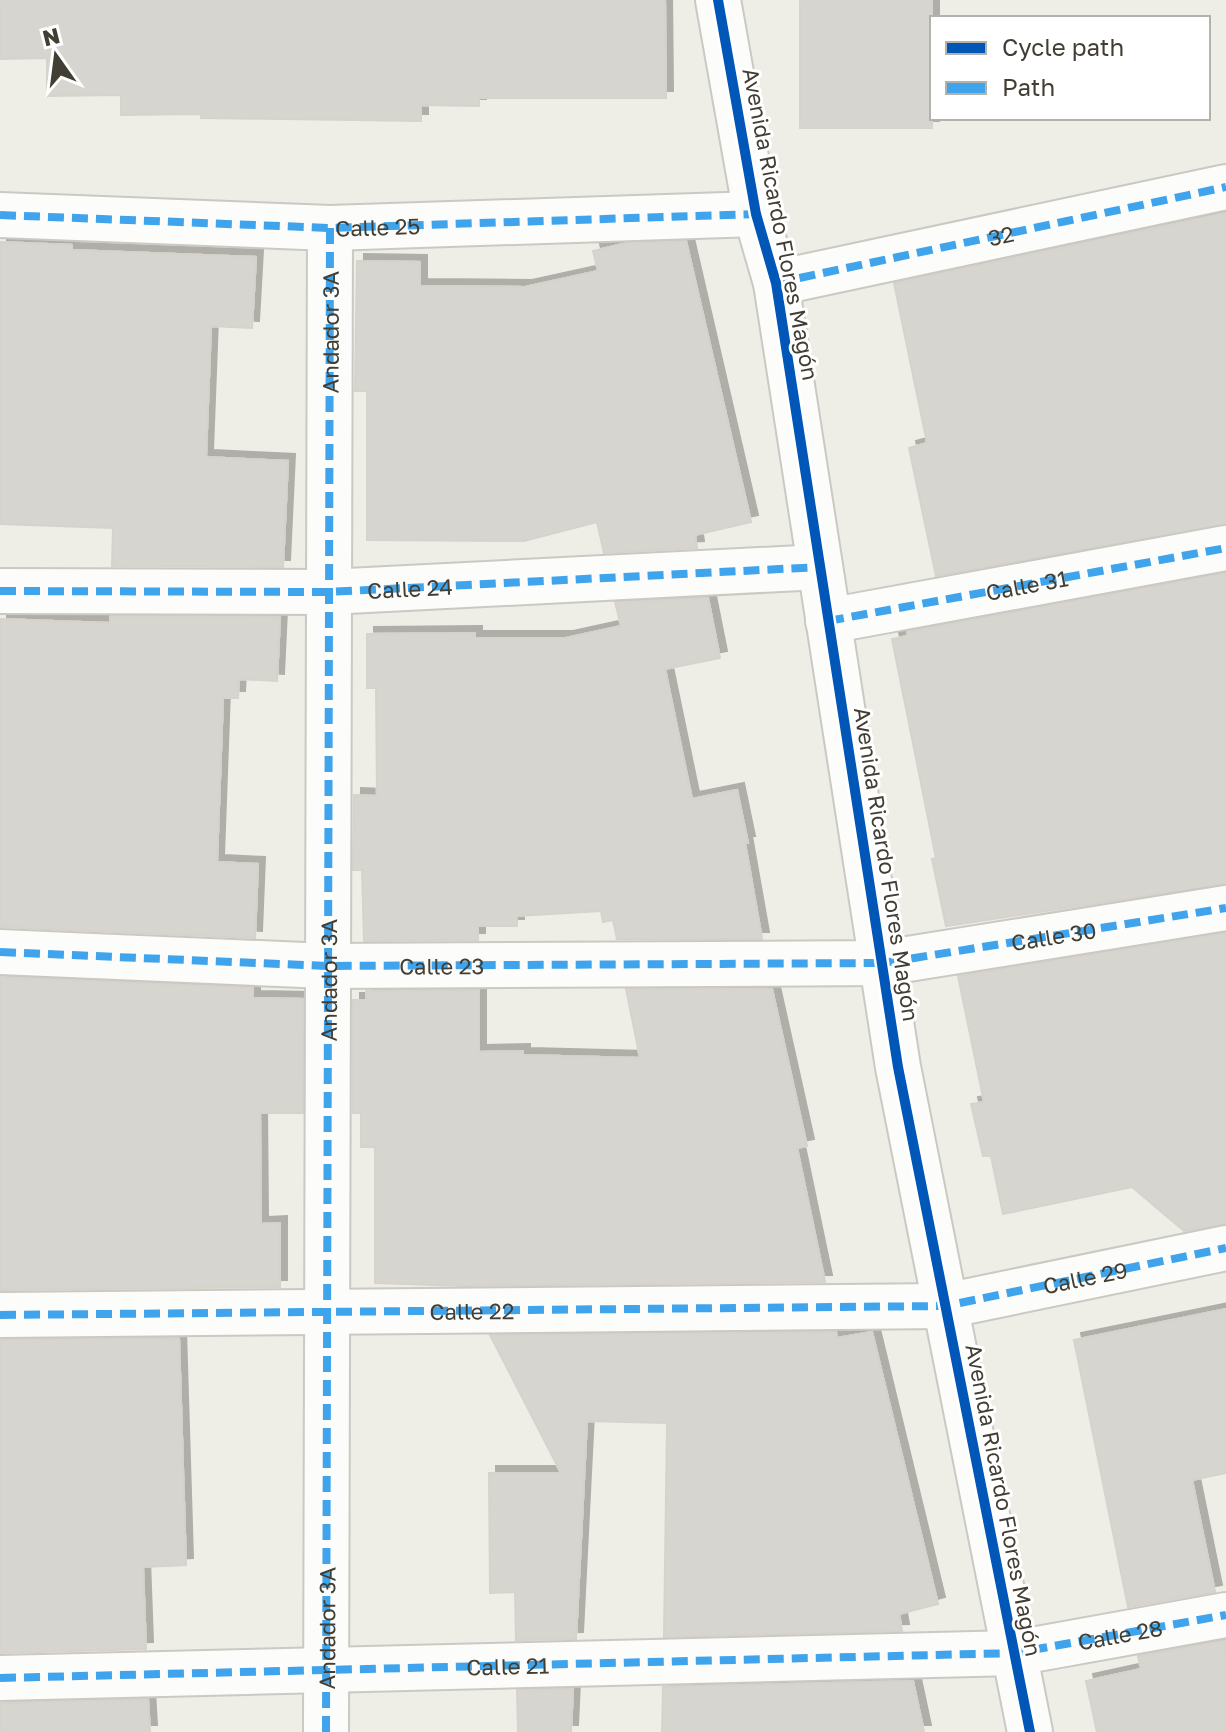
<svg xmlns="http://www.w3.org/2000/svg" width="1226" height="1732" font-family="'Golos Text',sans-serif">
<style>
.building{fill:#d7d5cf;stroke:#d6d3cc;stroke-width:2;filter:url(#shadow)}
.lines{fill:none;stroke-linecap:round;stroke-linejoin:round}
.minor-casing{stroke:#cac9c2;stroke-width:48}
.minor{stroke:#fcfcfb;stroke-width:44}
.quiet{stroke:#3fa4eb;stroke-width:8;stroke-dasharray:16 8;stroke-linecap:butt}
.cycleway-casing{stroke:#fff;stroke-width:15}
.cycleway{stroke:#0057b8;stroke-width:10}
.labels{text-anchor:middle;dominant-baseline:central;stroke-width:6;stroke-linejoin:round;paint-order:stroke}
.street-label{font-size:22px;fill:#433e33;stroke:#fff}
</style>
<defs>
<filter id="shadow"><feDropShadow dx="7" dy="-7" stdDeviation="0" flood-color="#0004"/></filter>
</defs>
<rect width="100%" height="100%" fill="#eeede6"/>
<g class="building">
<path d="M0 0H665L666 98H479V106L421 105V121L201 118V114L121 115V95L47 96V58L0 59Z"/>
<rect x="800" y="0" width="132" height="128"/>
<path d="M1226 213V524L936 576 909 448 927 443 894 283Z"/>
<path d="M686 241 751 522 695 535 697 548 604 553 597 522 524 541 367 540V391H355L357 261 420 262V286L525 287 598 271 593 251 627 243Z"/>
<path d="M0 242 72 245V250L256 257 252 328 211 326 206 457 288 461 283 567 112 566 113 528 0 524Z"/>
<path d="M1226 573V884L946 926 932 859 936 858 892 639 907 636V632Z"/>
<path d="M708 598 720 658 665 669 692 799 737 790 748 843H745L762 939H617L613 920 603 922 601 911 517 916V926H478V940L364 941 362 870H353L354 795 377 796 376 688H367V634L475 633V638H566L621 626 615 602Z"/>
<path d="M110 616 280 617 277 681 239 679 238 698H223L217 862 258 864 255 938 0 927V619L110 623Z"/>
<path d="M1226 933V1224L1184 1231 1132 1187 1003 1214 991 1156H983L971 1104 984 1102 958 976Z"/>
<path d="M0 977 253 988V998L303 999V1113H260L261 1224 280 1223V1287L0 1290Z"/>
<path d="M626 989H772L807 1146 797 1148 825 1282 464 1286 375 1283V1147H361V1113H353V1000H366V991L479 990V1052L523 1051V1055L640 1058Z"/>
<path d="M1226 1309V1473L1192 1480 1215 1592 1128 1607 1074 1340Z"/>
<path d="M836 1332 837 1338 872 1332 938 1604 899 1614 902 1631 664 1637 667 1423 587 1421 576 1639 516 1640 515 1592 490 1593 489 1473H561L490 1335Z"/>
<path d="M179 1338 186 1565 143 1567 146 1649 0 1653V1340Z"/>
<path d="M1225 1641 1226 1732H1097L1086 1681 1141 1669 1138 1656Z"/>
<path d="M913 1681 924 1732H662L663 1687Z"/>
<path d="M573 1689 571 1732H518L517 1690Z"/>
<path d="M148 1699 150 1732H0V1703Z"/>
</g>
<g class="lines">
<g class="minor-casing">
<g id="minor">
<path d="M718 0 756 214 776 283 898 1067 1030 1732"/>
<path id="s1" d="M0 215 330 228 756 214"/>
<path id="s2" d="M776 283 1226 187"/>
<path id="s3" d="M0 591 328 592 820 567"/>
<path id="s4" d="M828 621 1226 548"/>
<path d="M0 952 327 966 883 963 1226 908"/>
<path d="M0 1315 945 1306 1226 1248"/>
<path d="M0 1678 1015 1653 1226 1615"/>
<path d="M326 1732 330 228"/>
</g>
</g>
<use href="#minor" class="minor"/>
<g class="quiet">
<path d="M0 215 330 228 756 214"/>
<path d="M776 283 1226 187"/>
<path d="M0 591 328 592 820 567"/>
<path d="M828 621 1226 548"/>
<path id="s5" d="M0 952 327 966 883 963 1226 908"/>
<path id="s6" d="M0 1315 945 1306 1226 1248"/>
<path id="s7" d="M0 1678 1015 1653 1226 1615"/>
<path id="s8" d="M326 1732 330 228"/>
</g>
<g class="cycleway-casing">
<path id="cycleway" d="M718 0 756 214 776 283 898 1067 1030 1732"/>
</g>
<use href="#cycleway" class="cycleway"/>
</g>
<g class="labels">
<g class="street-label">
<text transform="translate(781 224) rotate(79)">Avenida Ricardo Flores Magón</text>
<text stroke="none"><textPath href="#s1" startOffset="378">Calle 25</textPath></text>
<text stroke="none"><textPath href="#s2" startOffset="230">32</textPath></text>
<text stroke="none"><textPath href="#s8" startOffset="1400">Andador 3A</textPath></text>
<text stroke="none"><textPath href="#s4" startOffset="202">Calle 31</textPath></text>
<text stroke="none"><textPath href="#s3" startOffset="410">Calle 24</textPath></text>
<text transform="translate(887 864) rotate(81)">Avenida Ricardo Flores Magón</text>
<text stroke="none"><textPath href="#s5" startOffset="1056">Calle 30</textPath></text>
<text stroke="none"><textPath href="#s5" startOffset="442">Calle 23</textPath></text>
<text stroke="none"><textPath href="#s8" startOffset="752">Andador 3A</textPath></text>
<text stroke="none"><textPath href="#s6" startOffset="1088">Calle 29</textPath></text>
<text stroke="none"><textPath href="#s6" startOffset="472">Calle 22</textPath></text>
<text transform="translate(1004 1500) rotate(79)">Avenida Ricardo Flores Magón</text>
<text stroke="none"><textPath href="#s8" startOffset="104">Andador 3A</textPath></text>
<text stroke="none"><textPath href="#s7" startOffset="1122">Calle 28</textPath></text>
<text stroke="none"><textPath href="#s7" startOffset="508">Calle 21</textPath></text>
</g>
</g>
<rect x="930" y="16" width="280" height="104" fill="#ffffff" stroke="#b4b2ad" stroke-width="2"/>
<rect x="946" y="42" width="40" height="12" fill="#0057b8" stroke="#b4b2ad" stroke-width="2"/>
<text x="1002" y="56" font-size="24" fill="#433e33">Cycle path</text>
<rect x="946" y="82" width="40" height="12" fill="#3fa4eb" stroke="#b4b2ad" stroke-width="2"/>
<text x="1002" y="96" font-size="24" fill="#433e33">Path</text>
<g transform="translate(56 56) rotate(346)" stroke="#ffffff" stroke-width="6" paint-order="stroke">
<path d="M0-6L14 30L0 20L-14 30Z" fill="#433e33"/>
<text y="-12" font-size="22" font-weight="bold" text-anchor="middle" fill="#433e33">N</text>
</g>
</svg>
